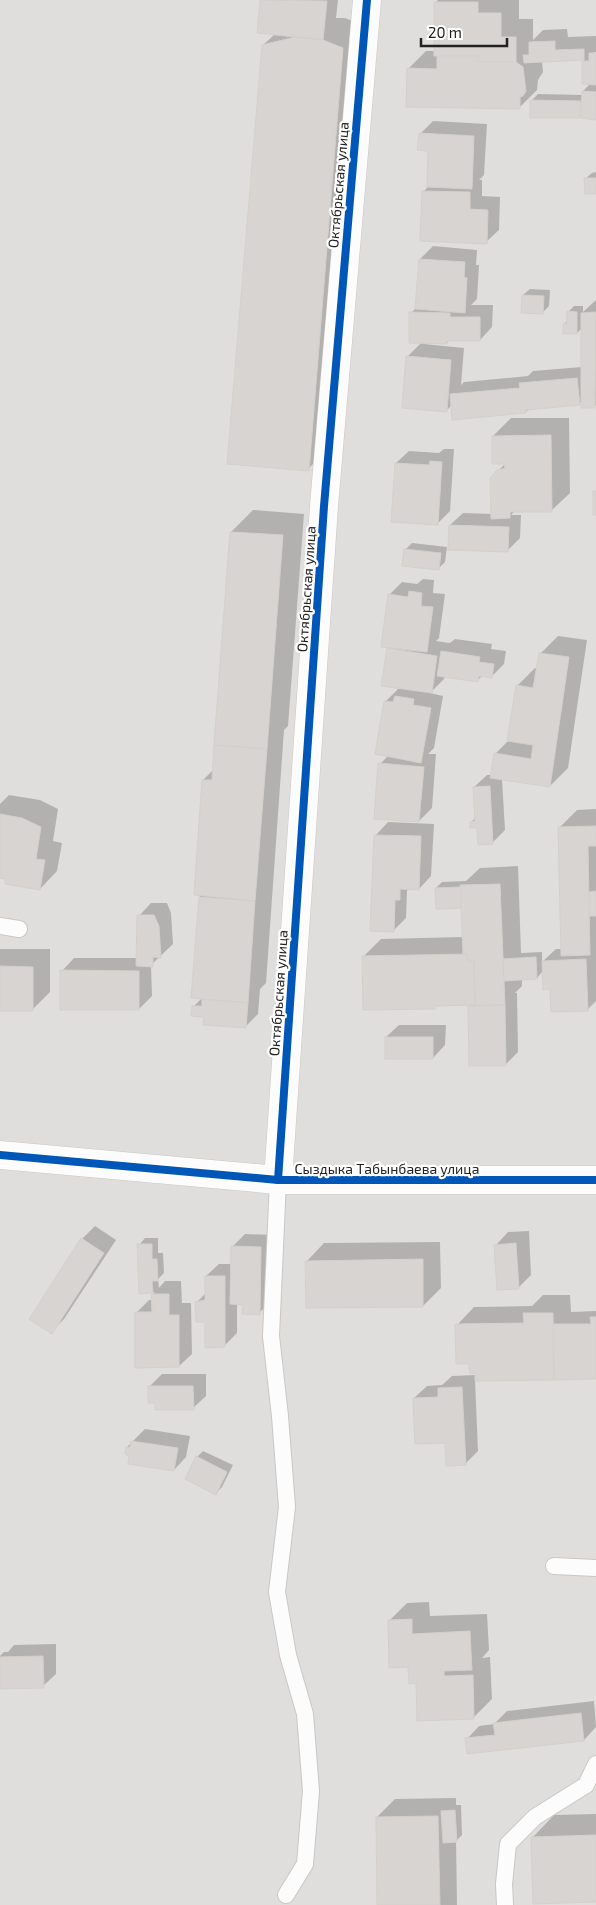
<svg xmlns="http://www.w3.org/2000/svg" width="596" height="1905" font-family="'Exo 2',sans-serif">
<style>
.residential{fill:#dfdedc}
.shadow{fill:#0003}
.building{fill:#d7d4d2;stroke:#d3d0cc}
.lines{fill:none;stroke-linecap:round;stroke-linejoin:round}
.service-casing{stroke:#c9c8c7;stroke-width:18}
.minor-casing{stroke:#c9c8c7;stroke-width:29}
.tertiary-casing{stroke:#c9c8c7;stroke-width:29}
.service{stroke:#fdfcfc;stroke-width:16}
.minor{stroke:#fdfcfc;stroke-width:28}
.tertiary{stroke:#fdfcfc;stroke-width:28}
.cycleway-casing{stroke:#fff;stroke-width:11}
.cycleway{stroke:#0057b8;stroke-width:8}
.labels{text-anchor:middle;dominant-baseline:central;stroke-width:4.5;stroke-linejoin:round;paint-order:stroke}
.street-label{font-size:14px;fill:#222;stroke:#fff}
</style>
<rect width="100%" height="100%" fill="#f0eeeb"/>
<rect class="residential" x="0" y="0" width="596" height="1905"/>
<g class="shadow">
<path d="M261 0H338L336 18H345L365 26 330 447 308 469 263 45 275 34 258 32Z"/>
<path d="M438 0H519V19H533V40L543 30 567 29 568 37 596 36V52H594V54H596V119L580 117 531 101 538 94 583 95V91L591 83 583 61 585 59 542 61 543 72 538 80 537 90 520 107 408 69 426 51H435V3Z"/>
<path d="M433 121 487 124 484 175 479 180H482V196L500 197 499 230 486 242 424 191 428 187 430 150 420 134Z"/>
<path d="M596 172V193L585 179 592 173Z"/>
<path d="M433 246 477 250 476 265H479L477 299 471 305H493L492 327 480 340 450 339 447 343 424 342V344L464 348 461 385 464 382 528 376 533 371 582 367V328L577 333 564 324 568 320V312L574 306H583V312L596 300V406L582 401 579 404 529 409 526 412 452 405 447 410 407 357 422 342 411 313 417 307 420 259Z"/>
<path d="M530 289 550 290 549 306 543 312 523 295Z"/>
<path d="M511 418H569L570 493 552 510 515 511 511 515H521L520 538 507 551 450 525 463 513 492 514 497 472 507 462 493 436Z"/>
<path d="M444 449H454L450 511 437 524 396 463 409 451 439 453Z"/>
<path d="M253 510 304 514 288 726 284 730 266 983 260 989 258 1014 246 1026 205 1016 193 1007 202 998 192 997 200 896 195 894 203 780 214 769 231 532Z"/>
<path d="M412 543 447 547 445 562 439 568 405 550Z"/>
<path d="M423 579 434 580 433 593 445 594 439 638 436 641 450 643 455 639 492 644 491 649 506 651 504 664 491 677 483 675 477 681 445 676 444 679 430 693 443 696 434 748 428 754H436L432 808 419 821 380 764 388 756 385 702 400 687 388 649 390 647 389 595 402 582 417 584Z"/>
<path d="M558 636 587 640 568 768 550 786 502 779 505 830 492 843 478 827 471 822 476 817 474 787 487 775H492L495 754 509 740 517 686 535 668 538 669 540 654Z"/>
<path d="M9 795 40 800 58 809 53 841 62 843 57 871 40 889 0 877V804Z"/>
<path d="M596 809V1001L587 1010 551 988 543 971 537 978 522 979V986L515 993H517L518 1052 505 1065 469 1007 472 1004 437 1005 434 1007 363 957 381 939 463 937 462 907 436 888 442 882 466 881 480 868 518 866 521 953 542 952V962L556 949H562L559 828 577 810Z"/>
<path d="M388 822 434 824 431 876 419 889 409 888 407 891 406 918 393 931 376 835Z"/>
<path d="M151 903H167L171 913 173 944 151 965 152 996 139 1009 62 971 74 958H137L139 916Z"/>
<path d="M0 949H50V992L32 1010 0 1009Z"/>
<path d="M399 1025H446L445 1045 433 1058 386 1037Z"/>
<path d="M95 1226 116 1240 64 1319 51 1332 82 1239Z"/>
<path d="M529 1231 531 1275 519 1287 496 1245 508 1232Z"/>
<path d="M245 1234 273 1235 272 1301 259 1313 244 1303H237V1333L224 1346 206 1321 196 1303 206 1293V1276L219 1264H232L233 1246Z"/>
<path d="M145 1238H158V1253H163L164 1273 158 1279 159 1288 165 1281H181L182 1303H191L192 1354 179 1366 136 1313 149 1300H153V1294L155 1292H140L139 1245Z"/>
<path d="M440 1242 441 1288 423 1306 307 1261 324 1243Z"/>
<path d="M543 1295H570L571 1312 596 1311V1378L475 1380 478 1451 465 1464 446 1442 414 1398 427 1386 442 1385 452 1376 476 1375 457 1325 474 1307 532 1306Z"/>
<path d="M162 1374H206V1396L193 1408 156 1402 149 1387Z"/>
<path d="M145 1429 190 1436 186 1457 174 1470 130 1455 127 1447Z"/>
<path d="M203 1451 233 1465 222 1487 216 1493 197 1457Z"/>
<path d="M429 1602 430 1616 487 1614 489 1650 482 1658 490 1657 492 1699 474 1717 409 1666 389 1621 407 1603Z"/>
<path d="M56 1644V1674L43 1686 0 1688V1656L4 1652H8L14 1645Z"/>
<path d="M594 1701 596 1727 584 1740 467 1739 479 1726 494 1724 507 1711Z"/>
<path d="M456 1798V1805H461L462 1835 456 1841 457 1905H378L377 1817 395 1799Z"/>
<path d="M596 1814V1901L533 1837 554 1815Z"/>
</g>
<g class="building">
<path d="M260 0 327 1 323 40 257 33Z"/>
<path d="M434 2H478V13H501V37H516V62H478V56H434Z"/>
<path d="M295 37 323 40 343 48 309 471 227 464 262 45Z"/>
<path d="M555 41V50L584 49V60L524 63 523 55H529V42Z"/>
<path d="M589 53H596V85L582 84V61H589Z"/>
<path d="M437 56H478V62H516L523 67 526 91 523 96 520 97V109L406 107 407 68 437 69Z"/>
<path d="M582 91 596 92V120L580 118Z"/>
<path d="M530 100 581 101 580 118H530Z"/>
<path d="M419 133 474 136 472 189 427 187 428 151 417 150Z"/>
<path d="M584 178H596V194H585Z"/>
<path d="M422 191 470 192V209L488 210 487 244 420 241Z"/>
<path d="M419 259 465 262 464 277 467 278 465 313 415 309Z"/>
<path d="M522 295 544 296 543 314 521 313Z"/>
<path d="M567 311 577 312V334H563V324L567 323Z"/>
<path d="M409 312 450 313V317H480V341H447V344L409 343Z"/>
<path d="M596 312 595 408H581V313Z"/>
<path d="M406 356 451 360 447 412 402 408Z"/>
<path d="M577 378 580 405 526 410V413L452 420 450 394 520 388 519 383Z"/>
<path d="M551 435 552 512H510V518L491 519 490 478 496 471 505 468 504 464H492V436Z"/>
<path d="M430 461 442 462 438 525 391 522 395 463 429 465Z"/>
<rect x="593" y="491" width="3" height="24"/>
<path d="M449 525 509 527 508 552 448 550Z"/>
<path d="M230 532 283 535 267 749 214 745Z"/>
<path d="M404 549 441 553 439 570 402 566Z"/>
<path d="M409 591 422 593 421 606 433 607 427 652 381 647 388 594 408 597Z"/>
<path d="M387 648 437 656 432 693 381 686Z"/>
<path d="M441 651 480 657 479 662 494 664 492 678 479 676 478 682 437 676Z"/>
<path d="M539 653 569 657 550 787 490 778 494 753 531 759 533 745 507 741 516 685 533 688Z"/>
<path d="M395 696 414 699 413 705 431 708 421 763 375 754 384 701 393 702Z"/>
<path d="M214 745 267 749 255 901 194 895 202 780H212Z"/>
<path d="M378 763 424 767 419 822 374 819Z"/>
<path d="M490 786 493 844 478 845 477 828H470V822L475 821 473 787Z"/>
<path d="M0 814 22 818 41 827 36 859 45 860 40 890 5 884V879L0 878Z"/>
<path d="M596 826V846H588L590 955 561 956 558 827Z"/>
<path d="M374 835 421 836 419 890 400 889V900H395L394 932 370 931Z"/>
<path d="M500 884 505 1005 477 1006 475 1005 474 961H468L467 954H463L460 885Z"/>
<path d="M461 887V908L436 909 435 888Z"/>
<path d="M596 891V916H589V892Z"/>
<path d="M199 897 255 901 248 1003 191 998Z"/>
<path d="M137 915H154L159 926 161 958 153 957V967L136 966Z"/>
<path d="M467 954 468 961H474L475 1005 435 1006V1009L363 1010 362 956Z"/>
<path d="M536 957 537 979 504 981 503 959Z"/>
<path d="M586 959 588 1011 551 1012 550 989 543 990 542 961Z"/>
<path d="M0 966 33 967V1011H0Z"/>
<path d="M60 970 139 971V1010H60Z"/>
<path d="M202 999 248 1003 246 1028 203 1025 204 1017 191 1016 192 1006H202Z"/>
<path d="M505 1005 506 1066H469L468 1006Z"/>
<rect x="385" y="1037" width="48" height="22"/>
<path d="M81 1238 104 1253 52 1334 29 1319Z"/>
<path d="M516 1243 519 1289 497 1290 494 1245Z"/>
<path d="M137 1244H152V1259H157L158 1281H152L153 1293 139 1294Z"/>
<path d="M231 1246 261 1247 260 1315 242 1314 243 1305 230 1304Z"/>
<path d="M423 1259V1307L306 1308 305 1261Z"/>
<path d="M205 1276H225V1347L205 1348V1322H196L195 1302 205 1300Z"/>
<path d="M151 1294H169V1315H179V1367L135 1368V1312H152Z"/>
<path d="M523 1313H553L554 1380 475 1381V1373L470 1374 469 1364H456L455 1324 524 1323Z"/>
<path d="M590 1317H596V1379L554 1380 553 1324H591Z"/>
<path d="M148 1386H193L194 1410H155V1403H148Z"/>
<path d="M462 1387 466 1465 446 1466 445 1443 415 1444 413 1398 438 1397V1388Z"/>
<path d="M131 1441 178 1448 174 1471 128 1464 129 1456 125 1454 126 1447H130Z"/>
<path d="M196 1456 227 1472 216 1495 185 1479Z"/>
<path d="M412 1619V1634L470 1631 472 1670 444 1671V1676L473 1675 474 1719 417 1721 416 1683 409 1684 408 1667 389 1668 388 1620Z"/>
<path d="M43 1656 44 1688 0 1689V1657Z"/>
<path d="M581 1713 584 1741 467 1754 465 1738 495 1735 493 1723Z"/>
<path d="M455 1810 457 1842 443 1843 441 1811Z"/>
<path d="M438 1816 440 1905H377L376 1817Z"/>
<path d="M596 1835V1902L533 1904 531 1837Z"/>
</g>
<g class="lines">
<g class="service-casing">
<g id="service">
<path d="M0 926 19 929"/>
<path d="M278 1180 271 1336 280 1416 287 1507 277 1592 288 1655 305 1714 311 1791 305 1864 286 1895"/>
<path d="M554 1566 596 1568"/>
<path d="M505 1905 504 1884 508 1844 535 1817 586 1785 596 1764"/>
</g>
</g>
<g class="minor-casing">
<path id="minor" d="M278 1180 324 506 367 0"/>
</g>
<g class="tertiary-casing">
<path id="tertiary" d="M0 1155 278 1180H596"/>
</g>
<use href="#service" class="service"/>
<use href="#minor" class="minor"/>
<use href="#tertiary" class="tertiary"/>
<g class="cycleway-casing">
<g id="cycleway">
<path d="M0 1155 278 1180H596"/>
<path d="M278 1180 324 506 367 0"/>
</g>
</g>
<use href="#cycleway" class="cycleway"/>
</g>
<g class="labels">
<g class="street-label">
<text transform="translate(338 185) rotate(-85)">Октябрьская улица</text>
<text transform="translate(306 589) rotate(-86)">Октябрьская улица</text>
<text transform="translate(278 993) rotate(-86)">Октябрьская улица</text>
<text x="387" y="1168">Сыздыка Табынбаева улица</text>
</g>
</g>
<path d="M421 38v8h86v-8" fill="none" stroke="#222222" stroke-width="2.5"/>
<text x="428" y="38" font-size="15" fill="#222222" stroke="#ffffff" stroke-width="4" paint-order="stroke">20 m</text>
</svg>
